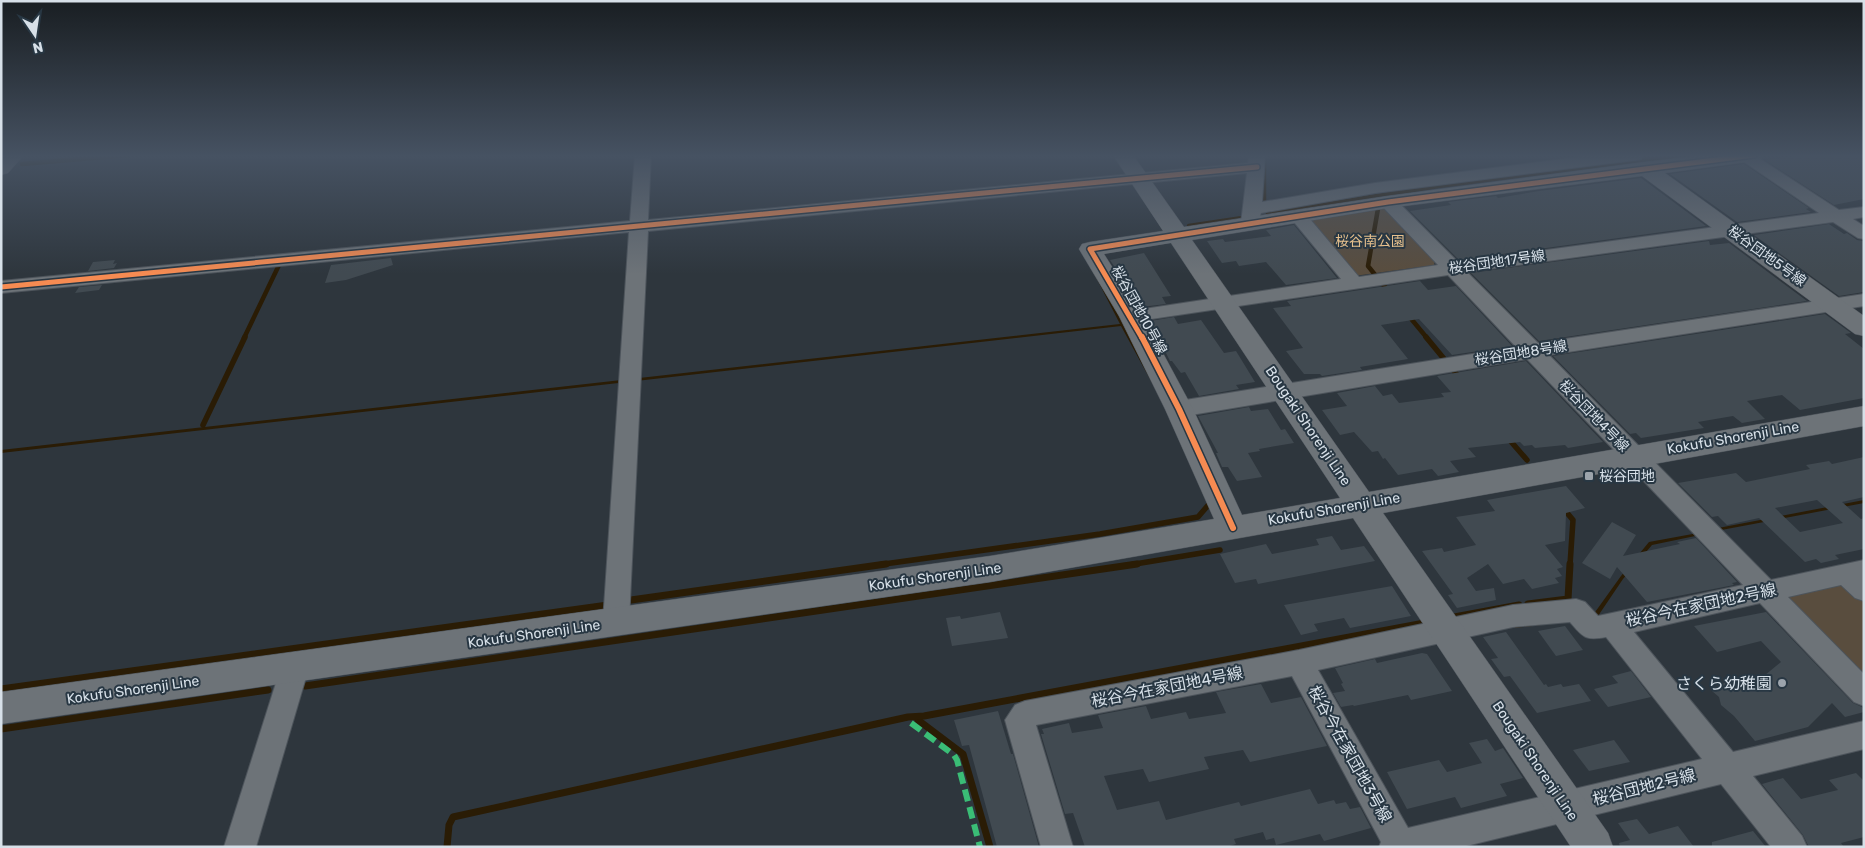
<svg xmlns="http://www.w3.org/2000/svg" width="1865" height="848" font-family="Rubik,'Noto Sans JP',sans-serif">
<style>
.green{fill:#594d3e}
.water{fill:#2a1c05}
.lines{fill:none;stroke-linecap:round;stroke-linejoin:round}
.stream-far2{stroke:#2a1c05;stroke-width:4.5}
.stream-far1{stroke:#2a1c05;stroke-width:5.5}
.stream{stroke:#2a1c05;stroke-width:7}
.building{fill:#414a51;fill-rule:evenodd}
.street-casing{stroke:#4d545b;stroke-width:2}
.secondary-casing{stroke:#4d545b;stroke-width:1}
.street{fill:#6d7378;fill-rule:evenodd}
.secondary{fill:#6d7378;fill-rule:evenodd}
.quiet{stroke:#3abd76;stroke-width:6;stroke-dasharray:12 6;stroke-linecap:butt}
.cycleway-far1-casing{stroke:#283743;stroke-width:8}
.cycleway-casing{stroke:#283743;stroke-width:9}
.cycleway-far1{stroke:#f68b52;stroke-width:5}
.cycleway{stroke:#f68b52;stroke-width:6}
.poi-dot{fill:#9ca4ac;stroke:#283743;stroke-width:2}
.labels{text-anchor:middle;dominant-baseline:central;stroke-width:4;stroke-linejoin:round;paint-order:stroke}
.park-label{font-size:14px;fill:#e6c08d;stroke:#283743}
.street-label{font-size:14px;fill:#d7e0e8;stroke:#283743}
.poi-label{font-size:14px;fill:#d7e0e8;stroke:#283743;text-anchor:start}
.near-street-label{font-size:16px;fill:#d7e0e8;stroke:#283743}
.near-poi-label{font-size:16px;fill:#d7e0e8;stroke:#283743;text-anchor:end}
</style>
<rect width="100%" height="100%" fill="#2e363d"/>
<g class="green">
<path d="M1383 206 1435 260 1434 265 1354 276 1305 219Z"/>
<path d="M1838 585 1853 590 1864 600V684L1787 596Z"/>
</g>
<g class="water">
<path d="M1089 257 1173 413 1169 414 1121 326 1 453V450L142 434 1120 324 1086 258Z"/>
<path d="M1864 500V503L1716 531 1713 529Z"/>
<path d="M1698 533 1700 535 1652 545 1623 579 1600 613 1594 624 1575 621 1515 628 1513 624 1593 615 1621 576 1649 542Z"/>
</g>
<g class="lines">
<g class="stream-far2">
<path d="M1264 157V202"/>
<path d="M22 164 129 155"/>
<path d="M1379 203 1368 266 1389 292"/>
<path d="M1268 214 1438 186 1682 155"/>
<path d="M1189 226 1249 217"/>
<path d="M1408 315 1427 338"/>
<path d="M244 338 279 265"/>
</g>
<g class="stream-far1">
<path d="M1426 337 1459 377"/>
<path d="M203 425 245 337"/>
<path d="M1507 437 1527 460"/>
<path d="M1563 508 1573 520 1570 565"/>
<path d="M877 565 1100 534 1198 517 1210 503 1209 500"/>
<path d="M1129 565 1220 550"/>
</g>
<g class="stream">
<path d="M631 600 886 564"/>
<path d="M1528 604 1568 599 1570 564"/>
<path d="M1449 618 1519 605"/>
<path d="M305 686 1137 564"/>
<path d="M1 689 608 605"/>
<path d="M918 720 963 754 990 847"/>
<path d="M1 729 268 690"/>
<path d="M447 847 449 825 453 817 908 717 924 716 1430 622"/>
</g>
</g>
<g class="building">
<path d="M1801 155H1864V199L1834 205 1765 160Z"/>
<path d="M1744 164 1809 208 1806 209 1811 212 1737 222 1670 174Z"/>
<path d="M1641 178 1706 226 1459 260 1410 211 1451 205 1448 202 1496 196 1498 198 1539 191Z"/>
<path d="M1829 224 1844 234 1847 233 1857 240 1864 241V292L1839 296 1754 235Z"/>
<path d="M1294 225 1337 278 1286 285 1266 262 1239 266 1236 261 1222 263 1207 241 1223 239 1225 242 1271 236 1266 230Z"/>
<path d="M1709 241 1710 245 1729 243 1807 301 1539 341 1471 273Z"/>
<path d="M1144 253 1171 296 1162 297 1166 304 1141 307 1110 260Z"/>
<path d="M391 258 393 265 346 280 325 283 331 265Z"/>
<path d="M115 260 113 264 117 263 114 268 88 271 93 262Z"/>
<path d="M1420 281 1428 290 1456 286 1512 346 1452 355 1419 319 1381 325 1408 359 1360 367 1362 370 1322 376 1320 374H1304L1286 351 1303 348 1273 308 1291 306 1287 301Z"/>
<path d="M102 285 99 290 75 293 79 287Z"/>
<path d="M1825 314 1851 333 1845 334 1864 349V398L1800 410 1782 395 1747 401 1765 419 1742 423 1733 416 1698 422 1704 428 1641 438 1636 433 1630 434 1553 356Z"/>
<path d="M1174 317 1178 324 1201 320 1224 353 1236 351 1255 382 1236 385 1239 389 1199 396 1185 372 1181 373 1172 361H1170L1150 321Z"/>
<path d="M1526 361 1603 442 1568 448 1565 445 1535 448 1532 445 1524 446 1520 442 1468 448 1476 457 1450 461 1459 472 1438 476 1432 469 1398 475 1385 458 1383 459 1378 451 1372 452 1354 432 1340 435 1322 410 1347 406 1337 393 1375 386 1383 396 1392 394 1399 403 1444 397 1441 393 1451 392 1437 376Z"/>
<path d="M1249 407 1251 411 1268 409 1281 430 1285 429 1294 443 1259 449 1260 451 1248 453 1262 477 1237 481 1228 467H1222L1216 453H1218L1198 416Z"/>
<path d="M1864 457V497L1842 502 1861 519 1864 518V549L1835 555 1839 559 1821 563 1816 559 1805 562 1759 518 1727 525 1718 516 1712 517 1678 483 1736 473 1746 482 1810 469 1806 465 1829 461 1832 464ZM1817 500 1843 523 1800 532 1775 508Z"/>
<path d="M1566 486 1585 508 1566 513 1565 541 1545 545 1563 567 1557 569 1562 576 1555 578 1559 583 1532 589 1524 579 1503 584 1488 564 1467 578 1476 591 1494 588 1496 600 1457 608 1448 595 1453 594 1422 551 1442 548 1444 552 1476 545 1456 517 1495 511 1487 500Z"/>
<path d="M1612 522 1636 535 1623 556 1680 544 1677 542 1696 538 1737 582 1732 583 1734 585 1647 602 1617 567 1610 579 1582 563Z"/>
<path d="M1332 536 1341 550 1364 546 1375 561 1258 584 1256 579 1235 583 1220 554 1266 544 1272 554 1319 545 1316 539Z"/>
<path d="M1392 586 1411 616 1350 628 1344 618 1314 624 1318 631 1301 635 1284 605Z"/>
<path d="M1000 612 1008 638 952 646 946 618 960 616 961 619Z"/>
<path d="M1766 612 1853 703 1864 708V712L1845 717 1832 703 1808 727 1755 741 1734 716 1721 705 1719 697 1712 691 1727 681 1733 686 1749 676 1759 680 1781 662 1761 641 1717 652 1694 626Z"/>
<path d="M1565 626 1583 650 1556 656 1538 631Z"/>
<path d="M1506 632 1544 685 1546 684 1548 687 1561 684 1563 687 1579 684 1591 701 1537 713 1510 676 1504 677 1491 659 1498 658 1483 637Z"/>
<path d="M1422 653 1427 654 1452 691 1411 700 1408 695 1354 706 1353 705 1341 707 1333 693 1345 691 1341 684 1343 683 1335 668 1375 659 1377 663Z"/>
<path d="M1631 671 1651 697 1608 707 1594 689 1618 683 1612 676Z"/>
<path d="M1261 684 1271 703 1301 697 1327 746 1250 762 1243 750 1204 757 1209 769 1149 782 1143 769 1104 776 1117 810 1159 801 1166 820 1239 802 1241 806 1310 789 1318 804 1334 800 1336 804 1346 802 1350 809 1360 807 1371 828 1324 841 1320 834 1276 845 1274 838 1266 840 1263 832 1234 839 1236 844 1227 847H1085L1073 813 1065 814 1041 734H1044L1042 729 1069 723 1072 733 1103 728 1098 715 1146 706 1151 719 1186 712 1189 719 1226 713 1216 692Z"/>
<path d="M998 711 1011 754H1013L1039 847H997L969 745 962 746 954 720Z"/>
<path d="M1487 739 1495 751 1503 748 1523 778 1500 784 1507 796 1461 808 1455 797 1407 809 1387 772 1439 760 1447 772 1482 763 1469 743Z"/>
<path d="M1614 740 1630 762 1589 771 1573 750Z"/>
<path d="M1856 773 1864 781V837L1841 843 1844 847H1809L1803 835 1762 784 1783 778 1801 799 1838 790 1829 780Z"/>
<path d="M1637 819 1649 834 1678 826 1694 847H1620L1619 843 1630 840 1618 823Z"/>
<path d="M1753 831 1766 847H1712V842Z"/>
</g>
<g class="lines">
<g class="street-casing">
<g id="street">
<path d="M635 155H651L648 220 1248 163 1249 155H1265L1262 202 1375 183 1594 155H1643L1641 159 1635 160 1375 193 1261 213 1256 227 1250 228 1244 227 1241 223 1247 173 648 231 629 622 626 630 616 633 606 630 603 622 629 232 1 293V281L630 221Z"/>
<path d="M1734 155H1754L1839 210 1864 207V217L1853 219 1864 226V239L1858 238 1833 222 1467 272 1538 343 1864 294V306L1549 355 1771 580 1864 560V601L1855 598 1841 585 1788 597 1864 674V706L1854 702 1760 603 1634 632 1733 752 1864 721V749L1753 776 1802 836 1807 847H1771L1721 784 1462 847H1379L1381 842 1292 676 1036 725 1073 847H1041L1005 720 1015 705 1025 701 1299 650 1513 605 1576 599 1585 602 1598 616 1743 585 1527 359 1179 417 1171 414 1168 409 1171 404 1179 401 1516 347 1448 275 1131 322 1124 320 1121 316 1124 312 1341 279 1289 216 1292 212 1298 211 1304 212 1359 277 1438 265 1382 206 1379 202 1382 198 1388 197 1394 198 1458 262 1819 213ZM1570 622C1583 637 1585 641 1606 637L1702 759 1408 828 1318 670 1513 627Z"/>
<path d="M295 655 305 658 309 667 256 847H224L281 667 285 658Z"/>
</g>
</g>
<g class="secondary-casing">
<g id="secondary">
<path d="M3 155H24L8 173 1 175Z"/>
<path d="M1113 155H1133L1184 227 1388 196 1645 162 1705 155H1764L1761 159 1754 161 1665 173 1864 316V336L1855 334 1642 176 1388 208 1192 240 1369 492 1864 406V426L1383 513 1608 833 1613 847H1571L1353 518 990 582 1 724V692L990 556 1214 519 1165 409 1119 316 1079 249 1082 244 1090 242 1163 231ZM1171 243 1340 498 1242 515 1193 409 1143 316 1104 254Z"/>
</g>
</g>
<use href="#street" class="street"/>
<use href="#secondary" class="secondary"/>
<path class="quiet" d="M911 723 954 755 957 760 980 847"/>
<g class="cycleway-far1-casing">
<g id="cycleway-far1">
<path d="M1 287 1257 167"/>
<path d="M1142 338 1090 249 1388 202 1754 155"/>
</g>
</g>
<g class="cycleway-casing">
<path id="cycleway" d="M1142 337 1179 409 1233 528"/>
</g>
<use href="#cycleway-far1" class="cycleway-far1"/>
<use href="#cycleway" class="cycleway"/>
</g>
<linearGradient id="sky" x2="0" y2="1"><stop stop-color="#191e22"/><stop offset="0.57" stop-color="#465262"/><stop offset="1" stop-color="#465262" stop-opacity="0"/></linearGradient>
<rect width="1865" height="274" fill="url(#sky)"/>
<g class="poi-dot">
<rect x="1584" y="471" width="10" height="10" rx="2.5"/>
<circle cx="1782" cy="683" r="5"/>
</g>
<g class="labels">
<g class="park-label">
<text x="1370" y="241">桜谷南公園</text>
</g>
<g class="street-label">
<text transform="translate(1767 256) rotate(36)">桜谷団地5号線</text>
<text transform="translate(1497 262) rotate(-8)">桜谷団地17号線</text>
<text transform="translate(1139 310) rotate(61)">桜谷団地10号線</text>
<text transform="translate(1521 353) rotate(-9)">桜谷団地8号線</text>
<text transform="translate(1594 416) rotate(46)">桜谷団地4号線</text>
<text transform="translate(1308 426) rotate(56)">Bougaki Shorenji Line</text>
<text transform="translate(1733 438) rotate(-10)">Kokufu Shorenji Line</text>
<text transform="translate(1334 509) rotate(-10)">Kokufu Shorenji Line</text>
<text transform="translate(935 577) rotate(-8)">Kokufu Shorenji Line</text>
<text transform="translate(534 634) rotate(-8)">Kokufu Shorenji Line</text>
<text transform="translate(133 690) rotate(-8)">Kokufu Shorenji Line</text>
<text transform="translate(1535 761) rotate(56)">Bougaki Shorenji Line</text>
</g>
<g class="poi-label">
<text x="1599" y="476">桜谷団地</text>
</g>
<g class="near-street-label">
<text transform="translate(1701 605) rotate(-12)">桜谷今在家団地2号線</text>
<text transform="translate(1167 687) rotate(-11)">桜谷今在家団地4号線</text>
<text transform="translate(1350 754) rotate(61)">桜谷今在家団地3号線</text>
<text transform="translate(1644 787) rotate(-14)">桜谷団地2号線</text>
</g>
<g class="near-poi-label">
<text x="1772" y="683">さくら幼稚園</text>
</g>
</g>
<rect width="1865" height="848" fill="none" stroke="#d7e0e8" stroke-width="5"/>
<g transform="translate(35 35) rotate(167)" stroke="#283743" stroke-width="4" paint-order="stroke">
<path d="M0-4L9 19L0 12L-9 19Z" fill="#d7e0e8"/>
<text y="-8" font-size="14" font-weight="bold" text-anchor="middle" fill="#d7e0e8">N</text>
</g>
</svg>
